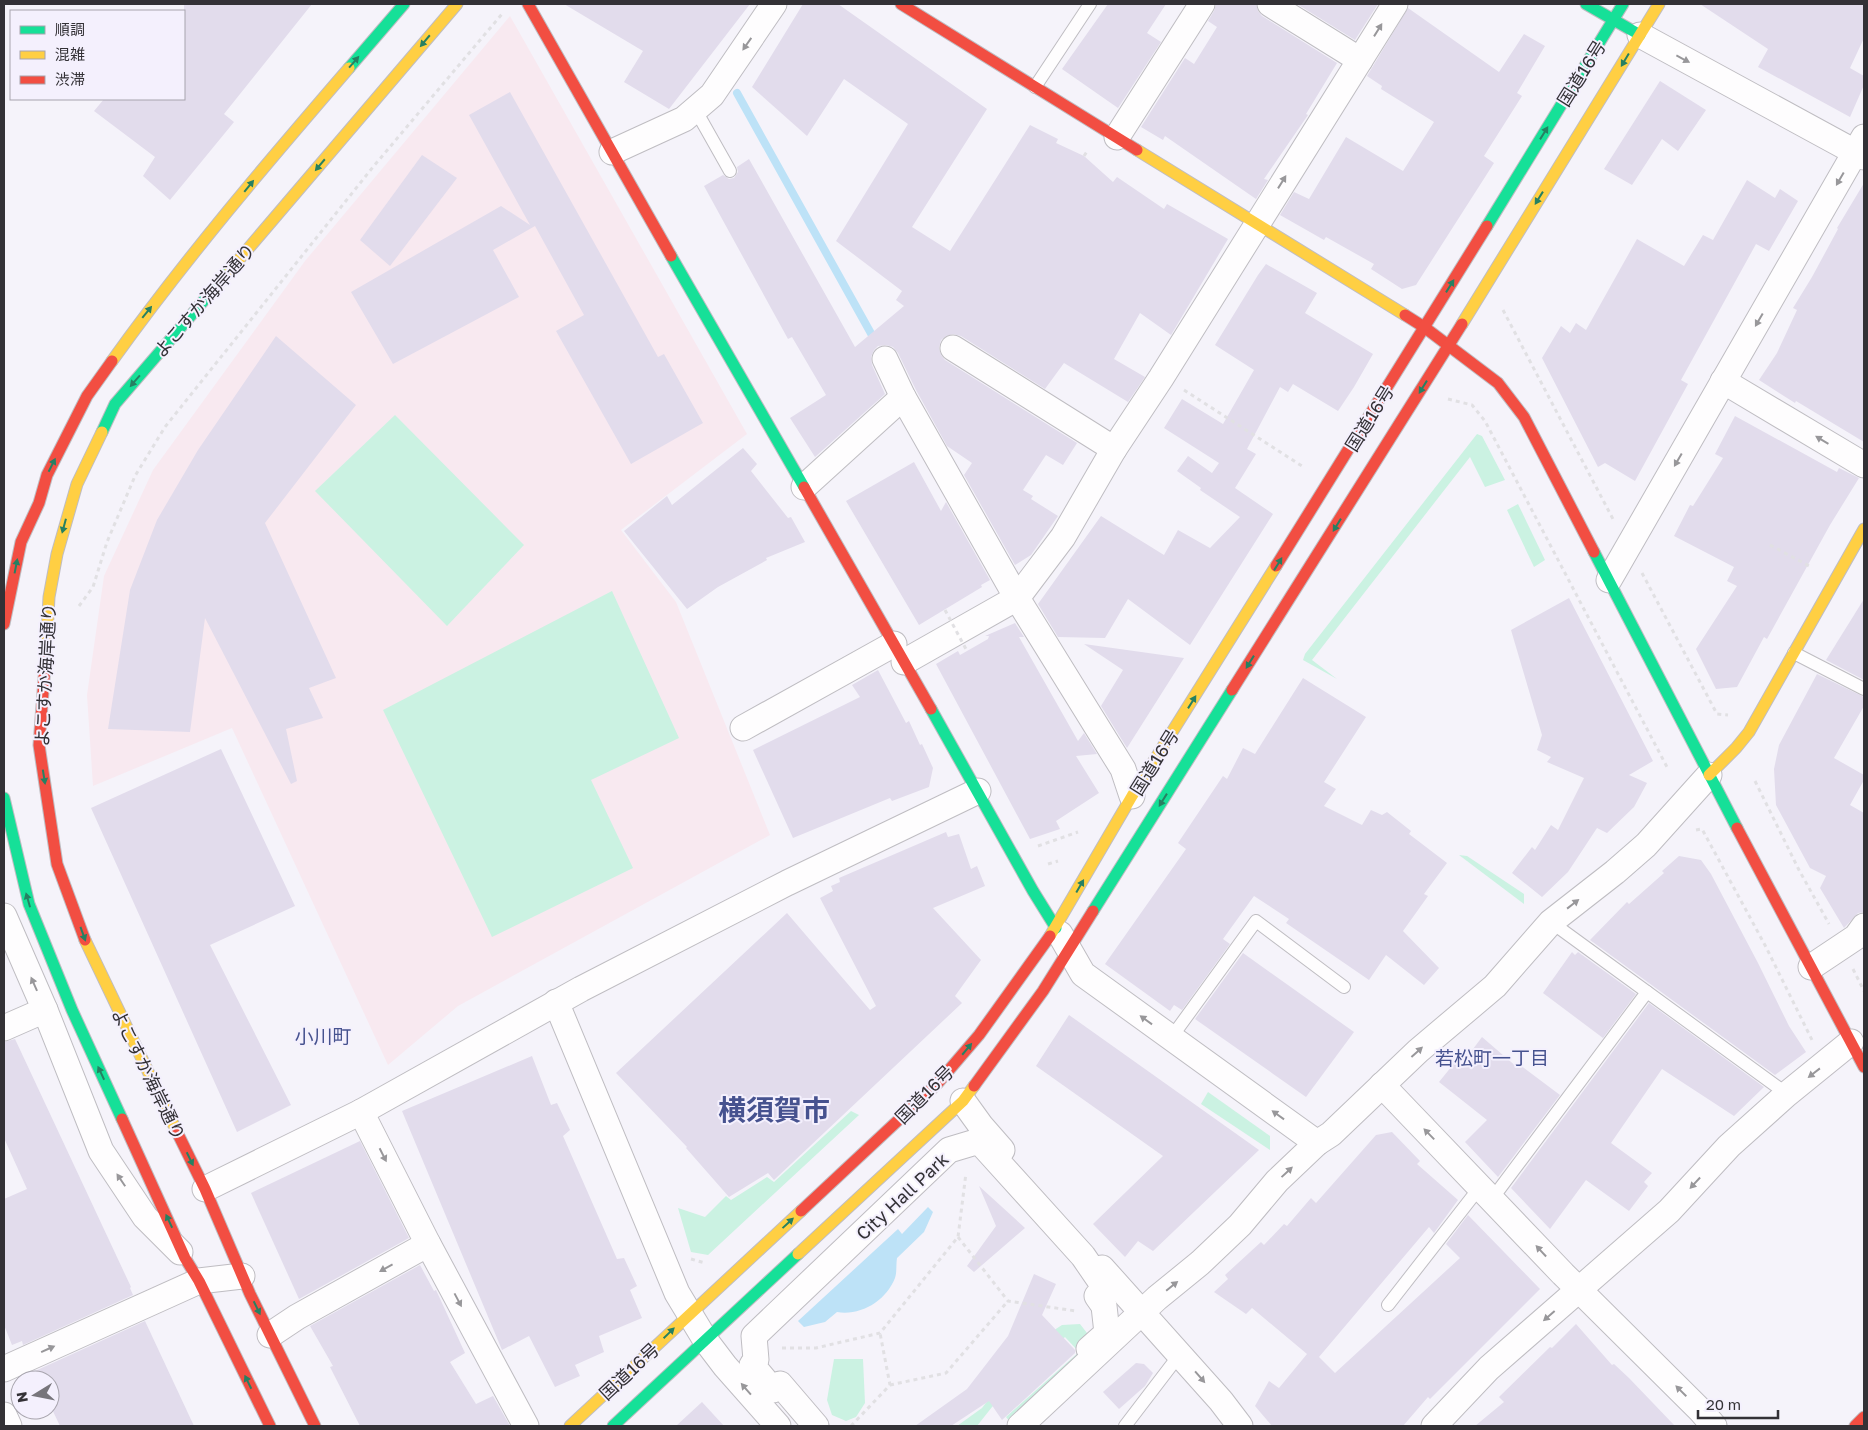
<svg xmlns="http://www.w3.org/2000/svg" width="1868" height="1430" font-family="'Golos Text','Noto Sans JP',sans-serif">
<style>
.education{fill:#f8e9f0}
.green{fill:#cbf2e2}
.water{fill:#bde2f7}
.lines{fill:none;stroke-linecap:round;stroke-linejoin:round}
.stream{stroke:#bde2f7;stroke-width:8}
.building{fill:#e2dcec}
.lane-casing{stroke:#bfbdc2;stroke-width:14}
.street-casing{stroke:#bfbdc2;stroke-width:27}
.fast-casing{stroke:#bfbdc2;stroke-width:13}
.slow-casing{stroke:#bfbdc2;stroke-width:13}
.jam-casing{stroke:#bfbdc2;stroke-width:13}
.path{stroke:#e1e0e3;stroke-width:3;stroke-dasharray:4 4;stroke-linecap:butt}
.lane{stroke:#fefdfe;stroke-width:12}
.street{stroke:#fefdfe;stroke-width:25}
.fast{stroke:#16e098;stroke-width:11}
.slow{stroke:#ffcf43;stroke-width:11}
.jam{stroke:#f24e42;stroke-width:11}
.path-bridge{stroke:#e1e0e3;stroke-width:3;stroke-dasharray:4 4;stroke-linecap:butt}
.oneway{fill:#98979a}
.oneway2{fill:#268062}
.labels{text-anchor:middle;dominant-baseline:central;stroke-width:4;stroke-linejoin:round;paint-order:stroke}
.street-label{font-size:18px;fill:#333136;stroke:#f4f0fd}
.neighbourhood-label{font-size:19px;fill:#46528f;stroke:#f4f0fd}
.town-label{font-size:28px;font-weight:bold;fill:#46528f;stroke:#f4f0fd}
</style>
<rect width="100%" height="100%" fill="#f5f3fa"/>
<path class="education" d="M510 16 747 434 621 530 676 602 770 835 458 1006 388 1065 232 728 93 786 87 695 104 576 153 470 305 261Z"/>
<g class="green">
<path d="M395 415 524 545 447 626 315 491Z"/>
<path d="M1477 434 1482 436 1505 480 1485 487 1470 457 1312 660 1337 679 1303 660 1305 654Z"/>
<path d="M1518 504 1545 560 1534 567 1507 510Z"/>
<path d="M612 591 679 738 591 780 633 868 492 937 383 710Z"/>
<path d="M1459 855 1467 856 1524 894V904Z"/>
<path d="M1208 1092 1270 1136V1150L1201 1104Z"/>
<path d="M851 1111 859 1115 708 1255 691 1252 678 1208 705 1217 726 1196 731 1200 767 1177 774 1182Z"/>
<path d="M1080 1324 1094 1342 1010 1422 1006 1417 1079 1352 1065 1337 992 1407 977 1426H957L982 1408 1037 1336H1045L1062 1325Z"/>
<path d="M834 1359H863L865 1403 856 1417 846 1421 832 1415 827 1400Z"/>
</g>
<path class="water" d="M928 1207 933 1212 924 1232 897 1258C896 1264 897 1272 895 1278 886 1301 861 1316 837 1312L825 1322 804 1327 798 1321 898 1229 902 1234Z"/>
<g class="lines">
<path class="stream" d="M737 93 873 337"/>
</g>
<g class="building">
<path d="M184 4H312L224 114 234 122 170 200 143 176 155 157 94 111 104 99H184Z"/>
<path d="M564 4H750L669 109 624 82 643 51Z"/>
<path d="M803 4H838L987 109 912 227 950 251 1030 125 1058 139 1056 143 1084 156 1113 182 1117 177 1164 209 1167 204 1228 239 1171 335 1140 313 1114 359 1145 377 1128 402 1064 363 1045 389 961 336 953 334 946 336 941 340 939 348 941 355 945 360 1077 443 1063 465 1046 455 1023 490 1033 496 1031 499 1058 516 1031 555 1015 565 964 475 972 463 947 446 916 390 898 353 893 347 886 345 878 346 874 350 871 357 872 365 885 394 815 457 790 418 826 395 792 337 788 339 704 186 723 175 729 179 734 178 738 172 737 167 749 159 855 347 904 306 896 300 902 291 836 241 908 124 844 79 807 136 752 87Z"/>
<path d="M1108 4H1166L1147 33 1161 42 1118 108 1062 69Z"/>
<path d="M1216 4H1256L1258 11 1262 16 1337 63 1306 114 1308 115 1264 179 1268 180 1256 199 1165 136 1163 140 1141 127 1185 58 1194 64 1217 27 1208 21 1214 11Z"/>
<path d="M1297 4H1378L1355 40Z"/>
<path d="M1700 4H1864V38L1850 68 1864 76V85L1850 117 1758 67 1768 49Z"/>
<path d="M1408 8 1499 72 1524 34 1545 46 1517 93 1522 96 1484 156 1494 163 1416 285 1402 289 1371 269 1374 264 1326 237 1324 240 1280 215 1294 192 1309 199 1346 137 1403 171 1434 122 1381 89 1382 86 1367 76Z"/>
<path d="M1660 81 1706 110 1678 151 1662 139 1632 185 1604 169Z"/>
<path d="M510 92 658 357 664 354 703 423 631 464 556 331 584 315 535 226 493 250 519 297 393 364 351 292 501 206 530 225 469 115Z"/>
<path d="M422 155 457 178 390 266 360 240Z"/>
<path d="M1747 180 1775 198 1780 189 1798 201 1769 251 1756 244 1681 380 1688 384 1635 481 1605 463 1598 467 1542 358 1561 326 1570 333 1576 323 1586 330 1637 239 1684 266 1703 235 1713 240Z"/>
<path d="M1864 183V442L1796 401 1795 403 1759 380 1777 353 1797 310 1793 308 1812 277 1838 229 1837 228Z"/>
<path d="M1266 264 1317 293 1305 313 1373 354 1354 387 1338 411 1293 384 1288 392 1280 387 1247 449 1256 454 1235 488 1273 514 1190 645 1128 599 1105 638 1058 637 1038 604 1101 516 1164 555 1178 530 1210 548 1240 517 1200 490 1201 488 1177 471 1188 456 1212 473 1219 463 1164 428 1182 399 1223 424 1254 370 1215 345 1258 275Z"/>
<path d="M276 336 356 405 265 523 336 678 309 688 323 718 286 729 297 781 291 784 205 618 190 732 108 729 130 590 157 520 198 450Z"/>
<path d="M1735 416 1837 472 1839 468 1859 478 1830 525 1767 639 1764 637 1737 687 1716 689 1696 649 1737 586 1727 581 1734 567 1674 536 1690 505 1693 506 1723 458 1715 454Z"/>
<path d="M743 448 757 464 751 471 788 518 791 517 805 542 766 558 767 560 718 587 687 609 624 531 667 496 672 505Z"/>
<path d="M914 462 941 511 946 502 990 580 981 585 982 587 919 625 846 501Z"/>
<path d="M1569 598 1653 761 1629 775 1647 783 1634 807 1607 833 1597 828 1568 872 1542 897 1512 873 1532 847 1535 850 1551 825 1558 830 1584 778 1547 762 1551 757 1537 750 1542 735 1511 630Z"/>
<path d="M1864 599V680L1826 660Z"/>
<path d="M1015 623 1024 637H1019L1078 741 1084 733 1097 754 1076 756 1099 793 1056 821 1060 829 1030 839 936 664 958 651 960 655 988 639 989 636H985Z"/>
<path d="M1084 644 1184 658 1127 748 1101 706 1123 670Z"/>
<path d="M878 670 906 723 909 721 920 745 922 744 933 768 929 787 892 801 890 798 793 838 753 750 860 697 852 685Z"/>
<path d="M1817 674 1864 697V706L1834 758 1864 775V780L1850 805 1864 813V912L1858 913 1844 928 1820 888 1826 876 1810 868 1776 805 1774 769 1779 745Z"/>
<path d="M1303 678 1366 717 1324 782 1336 789 1324 806 1362 825 1371 810 1382 815 1387 812 1411 831 1409 834 1447 863 1424 894 1428 896 1403 931 1439 968 1424 985 1386 955 1369 980 1286 923 1289 919 1254 896 1223 939 1230 944 1182 1010 1174 1005 1170 1011 1105 964 1186 849 1178 843 1223 776 1227 779 1243 748 1255 754Z"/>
<path d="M221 749 295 906 210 945 291 1105 237 1132 91 808Z"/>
<path d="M946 832 948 837 959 834 971 869 977 866 985 886 933 908 981 960 955 996 962 1003 774 1180 768 1173 729 1197 686 1148 687 1147 616 1073 787 913 870 1010 876 1006 820 898 833 891 831 886 840 882 839 878Z"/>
<path d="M1679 856 1701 860 1711 874 1758 963 1789 1026 1806 1052 1775 1075 1590 940 1627 902 1629 904 1664 873 1662 871Z"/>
<path d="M1572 952 1575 955 1578 952 1636 994 1603 1038 1543 993Z"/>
<path d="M1243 953 1354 1032 1306 1097 1195 1019Z"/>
<path d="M1649 1003 1764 1087 1734 1116 1662 1069 1611 1143 1652 1173 1644 1182 1648 1186 1629 1211 1586 1180 1550 1229 1511 1188Z"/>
<path d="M1069 1015 1259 1150 1153 1251 1138 1241 1125 1257 1093 1224 1163 1156 1036 1066Z"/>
<path d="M1482 1037 1518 1068 1520 1065 1560 1095 1498 1177 1465 1142 1487 1120 1439 1082 1456 1061 1461 1065Z"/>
<path d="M15 1039 131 1287 130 1288 133 1295 23 1345 22 1341 12 1345 4 1325V1199L27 1189 4 1138V1042Z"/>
<path d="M532 1056 551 1105 557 1103 570 1130 563 1136 617 1259 624 1258 637 1286 630 1290 642 1318 599 1336 604 1352 575 1365 580 1376 555 1387 529 1336 502 1350 402 1111Z"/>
<path d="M1392 1132 1420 1161 1417 1164 1458 1200 1434 1233 1429 1227 1319 1357 1335 1373 1460 1258 1446 1244 1468 1215 1540 1289 1430 1399 1428 1397 1403 1426H1272L1255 1406 1269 1381 1279 1388 1307 1354 1252 1308 1246 1314 1214 1292 1228 1279 1225 1275 1261 1242 1264 1245 1284 1224 1287 1226 1311 1198 1316 1203 1376 1135Z"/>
<path d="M360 1141 409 1238 299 1299 251 1193Z"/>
<path d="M979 1186 1025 1228 974 1272 967 1266 996 1226Z"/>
<path d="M420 1265 434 1291 436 1290 465 1353 450 1362 476 1404 493 1396 510 1426H360L330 1367 333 1366 310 1326Z"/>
<path d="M1034 1274 1056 1284 1042 1315 1075 1350V1353L1002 1420 989 1401 951 1426H915L967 1389 1008 1336Z"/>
<path d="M145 1321 194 1426H60L50 1405V1380H39L35 1371Z"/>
<path d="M1576 1324 1612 1365 1614 1364 1629 1378 1675 1426H1475L1504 1402 1499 1397 1550 1347 1552 1348Z"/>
<path d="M1136 1363 1144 1364 1153 1373 1145 1386 1119 1409 1103 1392Z"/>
<path d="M702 1402 724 1426H676Z"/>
</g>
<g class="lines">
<g class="lane-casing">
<g id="lane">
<path d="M1035 87 1090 4"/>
<path d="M695 109 730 171"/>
<path d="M1794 653 1864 689"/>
<path d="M1551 922 1787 1094"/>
<path d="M1171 1038 1256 921 1344 987"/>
<path d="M1492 1199 1647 992"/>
<path d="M1388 1305 1480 1187"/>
<path d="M1125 1426 1180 1354"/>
</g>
</g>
<g class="street-casing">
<g id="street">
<path d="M1270 4 1360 60"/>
<path d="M1640 35 1864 157"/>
<path d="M1117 137 1202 4"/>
<path d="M612 152 684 119 712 95 774 4"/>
<path d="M953 348 1114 449"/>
<path d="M885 359 903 397 1017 598 1123 769 1132 796"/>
<path d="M1723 381 1864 465"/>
<path d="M804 487 903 397"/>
<path d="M1609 580 1864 137"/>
<path d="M904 662 1017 598 1063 537 1114 449 1161 378 1395 4"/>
<path d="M743 728 894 644"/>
<path d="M4 916 45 1010 101 1151 145 1217 180 1252"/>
<path d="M1060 934 1083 974 1317 1143"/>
<path d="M1811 967 1856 937 1864 926"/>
<path d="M556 1002 677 1293 706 1341 725 1366 778 1426"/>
<path d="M4 1028 45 1010"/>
<path d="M1382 1085 1563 1274 1701 1411 1714 1426"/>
<path d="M963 1101 981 1126 1002 1150"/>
<path d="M361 1112 428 1244 526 1426"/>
<path d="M205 1189 361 1112 581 989 787 883 978 791"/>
<path d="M1102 1268 1221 1401 1240 1426"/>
<path d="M270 1335 297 1317 428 1244"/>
<path d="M4 1369 199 1281 242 1276"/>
<path d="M4 1415 9 1426"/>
<path d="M816 1426 780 1384 773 1390 752 1365 756 1360 754 1336 949 1150 979 1141 1083 1256 1107 1291 1097 1296 1104 1306 1107 1333 1089 1349"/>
<path d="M1020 1426 1157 1298 1200 1263 1240 1225 1277 1181 1317 1143 1331 1134 1418 1051 1495 986 1551 922 1615 872 1646 845 1709 775"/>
<path d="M1434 1426 1489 1368 1669 1211 1729 1146 1787 1094 1851 1042"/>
</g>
</g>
<g class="fast-casing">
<g id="fast">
<path d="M1586 4 1640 35"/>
<path d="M349 68 404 4"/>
<path d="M1487 226 1623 4"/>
<path d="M671 256 804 487"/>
<path d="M102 432 115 404 230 270"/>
<path d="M1594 552 1737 828"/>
<path d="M931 709 1033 891 1056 928"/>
<path d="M4 798 29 904 72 1010 122 1119"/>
<path d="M1093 911 1232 690"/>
<path d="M613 1426 798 1254"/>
</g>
</g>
<g class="slow-casing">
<g id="slow">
<path d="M1137 150 1405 315"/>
<path d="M230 270 457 4"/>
<path d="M1462 324 1659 4"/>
<path d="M112 361C185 259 267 163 349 68"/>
<path d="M46 652 49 597 57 554 77 484 102 432"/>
<path d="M1709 775 1736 748 1749 732 1864 529"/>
<path d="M1050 936 1132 796 1276 566"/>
<path d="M85 940 177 1132"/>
<path d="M798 1254 963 1101 974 1086"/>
<path d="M570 1426 801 1211"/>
</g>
</g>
<g class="jam-casing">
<g id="jam">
<path d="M528 4 671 256"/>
<path d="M901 4 1137 150"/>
<path d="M1405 315 1424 327 1498 383 1524 417 1594 552"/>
<path d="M804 487 931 709"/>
<path d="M1276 566 1487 226"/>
<path d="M4 624 21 542 39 503 47 475 87 396 112 361"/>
<path d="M46 652 39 745 57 864 85 940"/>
<path d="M1232 690 1462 324"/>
<path d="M1737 828 1864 1067"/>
<path d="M974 1086 1043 991 1093 911"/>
<path d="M122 1119 185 1258 199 1281 270 1426"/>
<path d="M177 1132 205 1189 250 1294 315 1426"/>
<path d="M801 1211 937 1084 979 1035 1050 936"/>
<path d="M1855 1426 1864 1417"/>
</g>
</g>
<g class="path">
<path d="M1084 156 1088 150"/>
<path d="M1503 310 1614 521"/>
<path d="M1184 390 1305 468"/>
<path d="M1448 399 1472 405 1485 421 1667 767"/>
<path d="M1770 545 1811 567"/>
<path d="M1642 573 1717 714 1728 715"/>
<path d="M79 606 93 587 107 542 135 476 165 427 373 167 502 14"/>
<path d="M1755 781 1799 870 1829 924"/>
<path d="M1696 830 1702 829 1766 947 1812 1040"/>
<path d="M1038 846 1078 832"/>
<path d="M1048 864 1058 861"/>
<path d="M1853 969 1864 991"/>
<path d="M958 1237 1008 1301 1076 1311"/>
<path d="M691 1259 705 1263"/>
<path d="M782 1348H816L880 1333 958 1237 966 1173"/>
<path d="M890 1385 946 1373 1008 1301"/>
<path d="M851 1426 890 1385 880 1333"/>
</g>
<use href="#lane" class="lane"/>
<use href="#street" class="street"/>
<use href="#fast" class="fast"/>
<use href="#slow" class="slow"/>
<use href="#jam" class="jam"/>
<path class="path-bridge" d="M945 610 967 651"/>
</g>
<defs><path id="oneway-solid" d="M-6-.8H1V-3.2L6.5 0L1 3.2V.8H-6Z" transform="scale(1.25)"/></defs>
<g class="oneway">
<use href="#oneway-solid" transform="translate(1378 30) rotate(-58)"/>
<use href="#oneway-solid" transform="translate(747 44) rotate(125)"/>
<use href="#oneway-solid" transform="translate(1683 59) rotate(28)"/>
<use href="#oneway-solid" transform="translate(1840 179) rotate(120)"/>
<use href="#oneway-solid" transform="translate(1282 182) rotate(-58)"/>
<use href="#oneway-solid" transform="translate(1759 320) rotate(120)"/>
<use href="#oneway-solid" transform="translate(1822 440) rotate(-149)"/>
<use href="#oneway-solid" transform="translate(1678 460) rotate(120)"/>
<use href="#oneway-solid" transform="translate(1573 904) rotate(-38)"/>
<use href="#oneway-solid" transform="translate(34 984) rotate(-114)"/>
<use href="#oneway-solid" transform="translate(1146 1020) rotate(-144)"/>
<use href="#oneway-solid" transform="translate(1417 1052) rotate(-42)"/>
<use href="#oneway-solid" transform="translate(1814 1073) rotate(142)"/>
<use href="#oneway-solid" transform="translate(1278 1115) rotate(-144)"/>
<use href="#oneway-solid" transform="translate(1429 1134) rotate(-134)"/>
<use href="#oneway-solid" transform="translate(383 1155) rotate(63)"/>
<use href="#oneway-solid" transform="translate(1287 1172) rotate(-43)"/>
<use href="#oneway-solid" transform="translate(121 1180) rotate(-124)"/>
<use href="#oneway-solid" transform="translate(1695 1183) rotate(133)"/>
<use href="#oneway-solid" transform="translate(1541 1251) rotate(-133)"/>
<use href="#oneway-solid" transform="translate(386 1268) rotate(151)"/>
<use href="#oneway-solid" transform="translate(1172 1286) rotate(-39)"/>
<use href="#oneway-solid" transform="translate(458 1300) rotate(62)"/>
<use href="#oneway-solid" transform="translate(1549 1316) rotate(139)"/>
<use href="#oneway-solid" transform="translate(48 1349) rotate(-24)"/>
<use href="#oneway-solid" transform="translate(1200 1377) rotate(49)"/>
<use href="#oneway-solid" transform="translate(746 1389) rotate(-131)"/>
<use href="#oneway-solid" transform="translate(1681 1391) rotate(-135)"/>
</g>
<g class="oneway2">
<use href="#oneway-solid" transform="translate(425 41) rotate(130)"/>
<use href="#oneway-solid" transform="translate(1625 60) rotate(121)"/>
<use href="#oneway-solid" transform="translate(354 62) rotate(-49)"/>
<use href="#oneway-solid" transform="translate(1544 133) rotate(-58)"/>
<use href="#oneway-solid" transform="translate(320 165) rotate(130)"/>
<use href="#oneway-solid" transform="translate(249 186) rotate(-51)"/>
<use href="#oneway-solid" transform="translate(1539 198) rotate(122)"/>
<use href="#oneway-solid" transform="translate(1450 286) rotate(-58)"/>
<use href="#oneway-solid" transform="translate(147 312) rotate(-51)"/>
<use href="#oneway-solid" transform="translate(135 381) rotate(131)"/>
<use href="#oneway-solid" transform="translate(1423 387) rotate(122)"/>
<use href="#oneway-solid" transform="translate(52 465) rotate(-63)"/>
<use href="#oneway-solid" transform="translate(1337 525) rotate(122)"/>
<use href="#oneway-solid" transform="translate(64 526) rotate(105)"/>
<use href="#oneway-solid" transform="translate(1278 564) rotate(-58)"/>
<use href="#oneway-solid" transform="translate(16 566) rotate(-79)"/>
<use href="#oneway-solid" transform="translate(1250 662) rotate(122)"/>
<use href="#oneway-solid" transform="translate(1192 702) rotate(-58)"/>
<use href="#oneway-solid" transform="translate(44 777) rotate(81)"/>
<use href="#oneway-solid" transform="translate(1163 800) rotate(122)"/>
<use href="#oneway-solid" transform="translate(1080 886) rotate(-60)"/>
<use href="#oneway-solid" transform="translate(28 900) rotate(-106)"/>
<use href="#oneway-solid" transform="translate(83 934) rotate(70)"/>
<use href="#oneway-solid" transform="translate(967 1049) rotate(-50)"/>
<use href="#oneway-solid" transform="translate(101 1073) rotate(-115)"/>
<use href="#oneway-solid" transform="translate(190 1159) rotate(64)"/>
<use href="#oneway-solid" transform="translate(169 1221) rotate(-115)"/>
<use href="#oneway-solid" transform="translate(788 1223) rotate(-43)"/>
<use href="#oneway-solid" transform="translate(257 1308) rotate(64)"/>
<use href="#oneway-solid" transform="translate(669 1333) rotate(-44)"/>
<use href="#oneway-solid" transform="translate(248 1382) rotate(-116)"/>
</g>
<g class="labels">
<g class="street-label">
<text transform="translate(1581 73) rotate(-58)">国道16号</text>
<text transform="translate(204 300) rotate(-49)">よこすか海岸通り</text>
<text transform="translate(1369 418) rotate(-58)">国道16号</text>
<text transform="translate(45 675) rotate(-87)">よこすか海岸通り</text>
<text transform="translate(1154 762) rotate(-58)">国道16号</text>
<text transform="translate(149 1074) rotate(64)">よこすか海岸通り</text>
<text transform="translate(924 1094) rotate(-45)">国道16号</text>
<text transform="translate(902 1196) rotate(-43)">City Hall Park</text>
<text transform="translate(629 1371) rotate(-43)">国道16号</text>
</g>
<g class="neighbourhood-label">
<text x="323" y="1035">小川町</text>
<text x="1492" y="1057">若松町一丁目</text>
</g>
<g class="town-label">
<text x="774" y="1109">横須賀市</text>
</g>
</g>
<rect width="1868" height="1430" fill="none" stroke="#333136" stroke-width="10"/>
<rect x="10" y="10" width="175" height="90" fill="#f4f0fd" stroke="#a7a4ad"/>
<rect x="20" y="26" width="25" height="8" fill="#16e098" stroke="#a7a4ad"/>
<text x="55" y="35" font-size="15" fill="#333136">順調</text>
<rect x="20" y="51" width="25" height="8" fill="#ffcf43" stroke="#a7a4ad"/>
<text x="55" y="60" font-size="15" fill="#333136">混雑</text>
<rect x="20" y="76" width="25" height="8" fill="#f24e42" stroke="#a7a4ad"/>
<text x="55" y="85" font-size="15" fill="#333136">渋滞</text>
<g transform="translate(35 1395) rotate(260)"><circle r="24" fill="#f4f0fd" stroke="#a7a4ad"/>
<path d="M0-4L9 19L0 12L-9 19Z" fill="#77757b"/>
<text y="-8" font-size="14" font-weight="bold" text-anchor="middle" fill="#333136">N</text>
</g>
<path d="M1698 1410v8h80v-8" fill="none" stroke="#333136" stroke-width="2.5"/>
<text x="1706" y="1410" font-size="15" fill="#333136" stroke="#f4f0fd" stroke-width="4" paint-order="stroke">20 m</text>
</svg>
